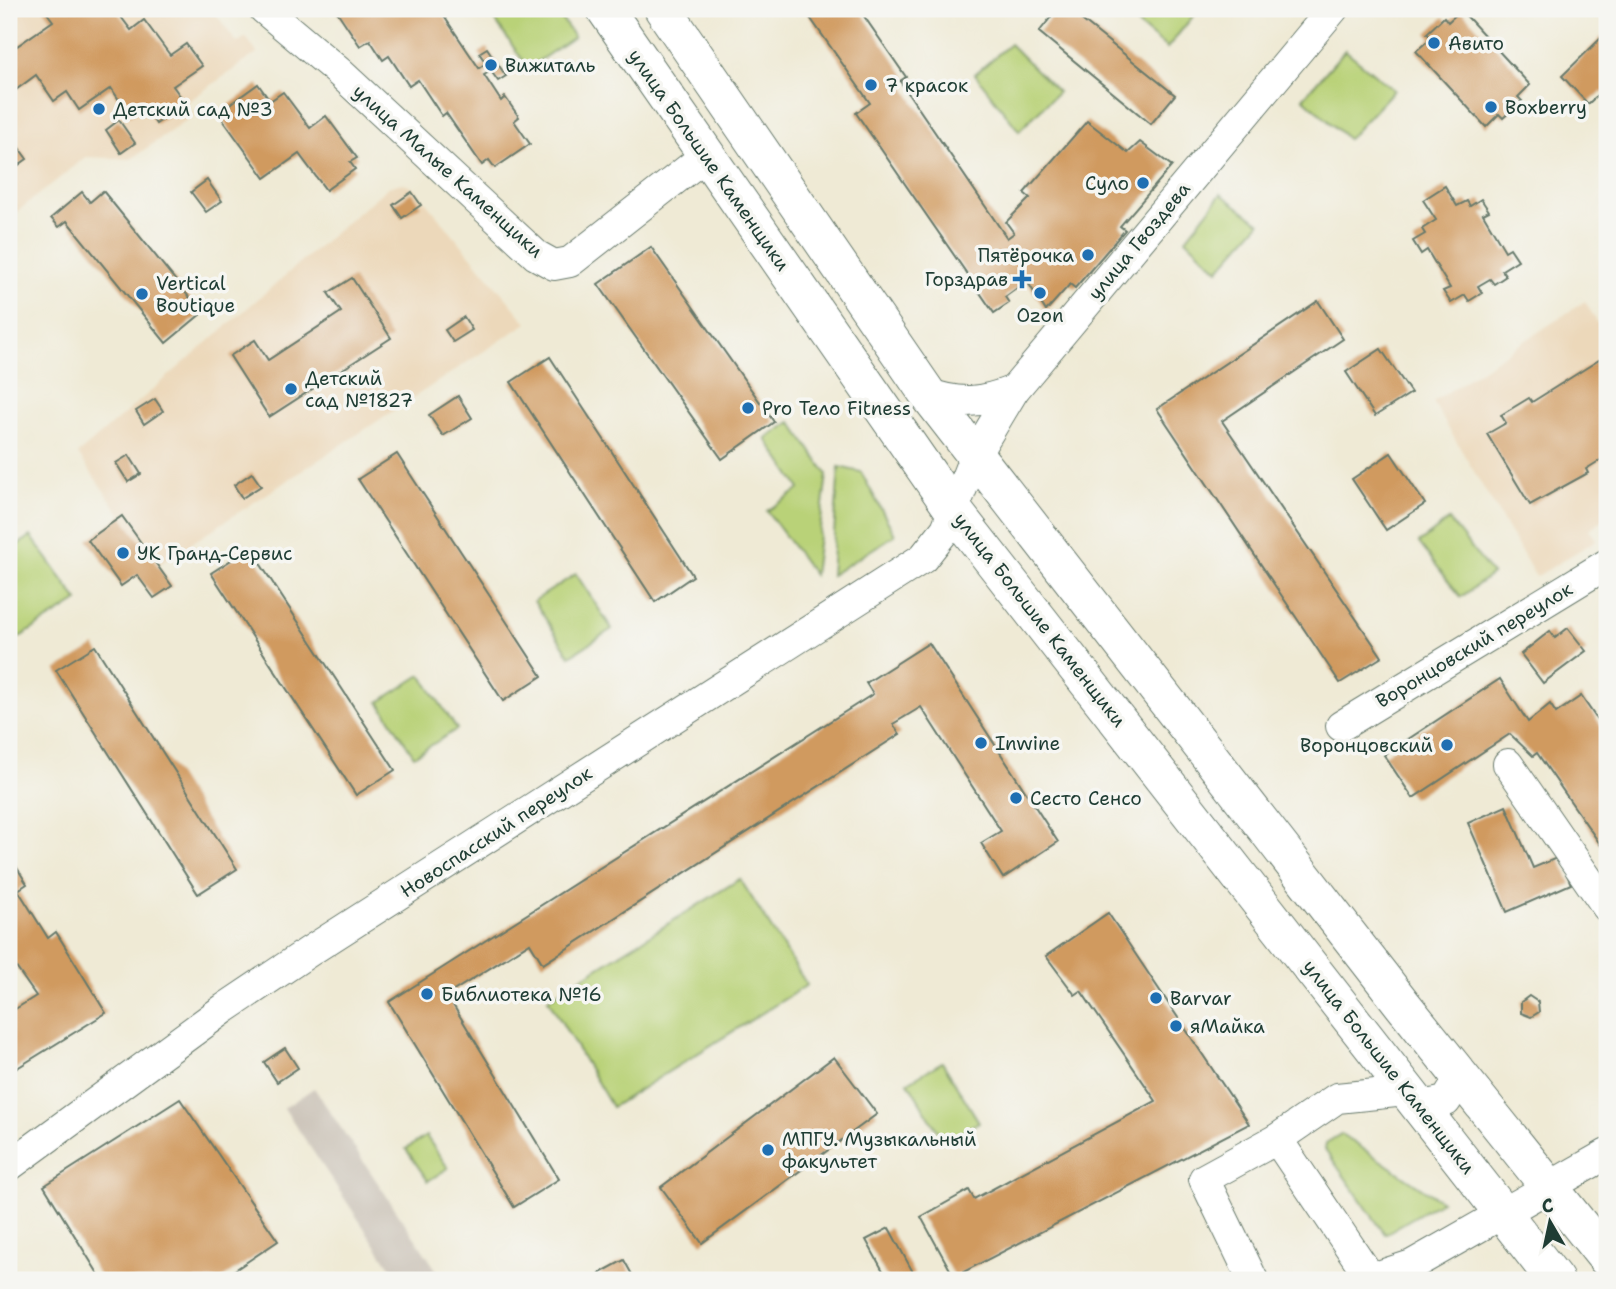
<svg xmlns="http://www.w3.org/2000/svg" width="1616" height="1289" font-family="'Shantell Sans',sans-serif">
<style>
.built{fill:#ecd8ba}
.industrial{fill:#cbc3b8}
.green{fill:#b9d278;stroke:#6c8856;stroke-width:2}
.building{fill:#d09a5e}
.lines{fill:none;stroke-linecap:round;stroke-linejoin:round}
.minor-casing{stroke:#687a6c;stroke-width:32}
.major-casing{stroke:#687a6c;stroke-width:39}
.minor{stroke:#fff;stroke-width:30}
.major{stroke:#fff;stroke-width:37}
.poi-dot{fill:#1f6fb2;stroke:#f6f6f2;stroke-width:2.5}
.labels{text-anchor:middle;dominant-baseline:central;stroke-width:7;stroke-linejoin:round;paint-order:stroke}
.poi-label{font-size:19px;fill:#1f3d34;stroke:#f6f6f2;text-anchor:start}
.street-label{font-size:19px;fill:#1f3d34;stroke:#f6f6f2}
</style>
<rect width="100%" height="100%" fill="#f6f6f2"/>
<filter id="ink" filterUnits="userSpaceOnUse"><feTurbulence type="fractalNoise" baseFrequency=".0143" numOctaves="2"/><feDisplacementMap in="SourceGraphic" scale="14" xChannelSelector="R" yChannelSelector="G"/><feConvolveMatrix kernelMatrix="1 2 1 2 8 2 1 2 1" color-interpolation-filters="sRGB"/></filter>
<filter id="wash" filterUnits="userSpaceOnUse"><feTurbulence type="fractalNoise" baseFrequency=".00686" numOctaves="4" result="noise"/><feDisplacementMap in="SourceGraphic" scale="28" xChannelSelector="R" yChannelSelector="G"/><feGaussianBlur stdDeviation="1.57" result="paint"/><feColorMatrix in="noise" values="0 0 0 0 0 0 0 0 0 0 0 0 0 0 0 0 0 1.4 0 .05"/><feComposite in="paint" operator="in"/></filter>
<g filter="url(#wash)">
<rect width="100%" height="100%" fill="#efead5"/>
<g class="built">
<path d="M9 9H212L237 43 246 37 257 53 186 103 194 115 131 159 86 157 9 218Z"/>
<path d="M402 183 415 189 527 323 157 566 78 454 388 187Z"/>
<path d="M1585 301 1607 340V517L1589 529 1596 540 1536 577 1433 402Z"/>
</g>
<path class="industrial" d="M314 1088 443 1280H399L284 1108Z"/>
<g class="green">
<path d="M487 9H555L574 37 528 68Z"/>
<path d="M1119 9H1199L1167 48Z"/>
<path d="M1010 44 1058 92 1019 131 975 74Z"/>
<path d="M1345 50 1394 90 1348 139 1303 98Z"/>
<path d="M1221 194 1260 223 1218 270 1186 239Z"/>
<path d="M791 422 827 474 814 575 767 511 800 489 766 439Z"/>
<path d="M839 467 861 472 895 535 831 575Z"/>
<path d="M1449 520 1492 574 1461 597 1419 543Z"/>
<path d="M31 536 78 601 18 638 9 640V551Z"/>
<path d="M576 574 612 629 570 656 534 601Z"/>
<path d="M421 675 457 729 414 756 379 702Z"/>
<path d="M740 879 807 985 612 1107 548 999Z"/>
<path d="M942 1062 979 1122 944 1142 908 1082Z"/>
<path d="M1341 1134 1441 1201 1385 1234 1325 1149 1326 1143Z"/>
<path d="M426 1136 448 1168 428 1181 406 1149Z"/>
</g>
<g id="blocks">
<g class="building">
<path d="M44 9H115L131 30 144 20 170 55 186 44 202 66 173 86 185 103 156 124 144 106 130 116 111 88 79 110 67 92 54 101 36 75 9 95V35L17 46 53 21Z"/>
<path d="M338 9H439L479 68 486 63 479 53 487 48 506 76 498 81 491 71 484 75 501 101 505 97 519 117 514 121 530 144 495 168 489 160 482 165 446 113 442 116 418 80 409 86 389 56 383 60 370 40 360 46 336 10Z"/>
<path d="M804 9H859L906 77 900 81 1007 238 1014 233 1006 222 1030 198 1024 193 1087 121 1128 153 1140 142 1172 166 1120 226 1125 230 1075 288 1070 284 1046 311 1027 281 1005 297 1009 303 994 313 856 113 870 103Z"/>
<path d="M1041 9H1068L1175 95 1151 124 1039 32 1051 17Z"/>
<path d="M1461 10 1530 85 1518 97 1522 101 1503 118 1499 114 1486 127 1416 51 1431 38 1427 33 1444 17 1448 22Z"/>
<path d="M1603 36 1607 41V97L1602 91 1588 104 1562 76Z"/>
<path d="M258 84 270 101 283 92 310 128 326 116 357 158 350 162 355 169 326 190 299 154 265 178 218 113Z"/>
<path d="M119 120 135 143 121 153 106 130Z"/>
<path d="M11 137 27 159 13 169 9 163Z"/>
<path d="M207 180 222 201 206 212 191 192Z"/>
<path d="M1445 186 1457 206 1467 201 1470 206 1481 199 1489 211 1483 214 1505 251 1510 248 1518 260 1502 270 1506 276 1494 284 1490 279 1478 286 1482 293 1469 301 1465 295 1451 303 1443 291 1450 288 1427 250 1421 254 1413 241 1425 234 1422 229 1436 220 1423 200Z"/>
<path d="M103 191 202 313 166 343 67 221 59 227 51 218 82 192 90 202Z"/>
<path d="M412 192 421 205 402 218 393 205Z"/>
<path d="M651 247 774 422 722 459 598 284Z"/>
<path d="M352 278 391 338 269 417 230 356 255 340 268 360 341 312 328 293Z"/>
<path d="M1318 301 1343 339 1222 421 1382 657 1340 683 1157 409Z"/>
<path d="M464 317 472 330 453 342 445 330Z"/>
<path d="M1381 349 1411 393 1375 416 1346 372Z"/>
<path d="M1607 355V456L1586 469 1588 473 1530 505 1487 434 1506 423 1501 415 1529 398 1532 402Z"/>
<path d="M550 357 693 576 655 602 511 382Z"/>
<path d="M458 396 472 418 443 436 429 415Z"/>
<path d="M155 399 163 411 144 424 136 411Z"/>
<path d="M1391 453 1425 504 1386 530 1352 479Z"/>
<path d="M397 454 542 676 503 701 358 479Z"/>
<path d="M129 455 141 474 128 482 116 463Z"/>
<path d="M252 473 261 486 242 498 234 485Z"/>
<path d="M122 516 172 586 154 598 137 575 121 586 88 540Z"/>
<path d="M250 548 395 770 356 795 211 573Z"/>
<path d="M1568 628 1586 651 1543 683 1521 654 1550 631 1555 638Z"/>
<path d="M929 643 1058 842 1003 878 981 843 1001 831 921 707 893 724 900 734 543 964 530 943 447 995 559 1179 514 1207 389 1002 873 694 866 683Z"/>
<path d="M95 646 237 869 198 894 56 670Z"/>
<path d="M1500 679 1528 722 1550 704 1556 713 1581 696 1607 734V854L1537 753 1533 756 1510 734 1413 798 1384 755Z"/>
<path d="M1506 806 1533 868 1559 857 1571 884 1507 912 1468 823Z"/>
<path d="M9 855 27 884 18 890 48 938 56 932 106 1013 9 1073V1013L36 996 9 957Z"/>
<path d="M1108 913 1249 1124 954 1277 921 1217 969 1190 974 1199 1156 1101 1081 991 1075 995 1046 956Z"/>
<path d="M1529 996 1538 1002 1539 1012 1531 1017 1521 1013V1002Z"/>
<path d="M285 1048 298 1068 277 1082 264 1062Z"/>
<path d="M834 1057 877 1114 702 1243 661 1187Z"/>
<path d="M180 1099 278 1241 220 1280H102L44 1186Z"/>
<path d="M889 1228 914 1274 902 1280H888L866 1240Z"/>
<path d="M624 1260 635 1280H604L600 1273Z"/>
</g>
</g>
</g>
<g filter="url(#ink)">
<use href="#blocks" fill-opacity="0" stroke="#687a6c" stroke-width="2"/>
<g class="lines">
<g class="minor-casing">
<g id="minor">
<path d="M264 9 339 72 536 255 554 265 570 262 705 156"/>
<path d="M927 393C959 405 982 403 1014 390"/>
<path d="M1341 726 1607 564"/>
<path d="M1508 764 1607 907"/>
<path d="M1410 1096 1427 1105 1446 1101 1456 1085 1452 1066"/>
<path d="M1277 1139 1337 1098 1406 1091"/>
<path d="M9 1166 225 1008 310 951 923 558 946 529 975 455 1014 390 1333 9"/>
<path d="M1253 1280 1204 1179 1277 1139 1372 1280"/>
<path d="M1366 1280 1412 1265 1607 1154"/>
</g>
</g>
<g class="major-casing">
<g id="major">
<path d="M605 9 954 511 1555 1280"/>
<path d="M663 9 927 393 1403 1005 1607 1259"/>
</g>
</g>
<use href="#minor" class="minor"/>
<use href="#major" class="major"/>
</g>
</g>
<g class="poi-dot">
<circle cx="1434" cy="43" r="7"/>
<circle cx="491" cy="65" r="7"/>
<circle cx="871" cy="85" r="7"/>
<circle cx="1491" cy="107" r="7"/>
<circle cx="99" cy="109" r="7"/>
<circle cx="1143" cy="183" r="7"/>
<circle cx="1088" cy="255" r="7"/>
<path d="M1018.5 268.5h7v7h7v7h-7v7h-7v-7h-7v-7h7z"/>
<circle cx="1040" cy="293" r="7"/>
<circle cx="142" cy="294" r="7"/>
<circle cx="291" cy="389" r="7"/>
<circle cx="748" cy="408" r="7"/>
<circle cx="123" cy="553" r="7"/>
<circle cx="981" cy="743" r="7"/>
<circle cx="1447" cy="745" r="7"/>
<circle cx="1016" cy="798" r="7"/>
<circle cx="427" cy="994" r="7"/>
<circle cx="1156" cy="998" r="7"/>
<circle cx="1176" cy="1026" r="7"/>
<circle cx="768" cy="1150" r="7"/>
</g>
<g class="labels">
<g class="poi-label">
<text x="1448" y="43">Авито</text>
<text x="505" y="65">Вижиталь</text>
<text x="885" y="85">7 красок</text>
<text x="1505" y="107">Boxberry</text>
<text x="113" y="109">Детский сад №3</text>
<text x="1129" y="183" text-anchor="end">Суло</text>
<text x="1074" y="255" text-anchor="end">Пятёрочка</text>
<text x="1008" y="279" text-anchor="end">Горздрав</text>
<text x="156" y="283">Vertical<tspan x="156" dy="22">Boutique</tspan></text>
<text x="1040" y="315" text-anchor="middle">Ozon</text>
<text x="305" y="378">Детский<tspan x="305" dy="22">сад №1827</tspan></text>
<text x="762" y="408">Pro Тело Fitness</text>
<text x="137" y="553">УК Гранд-Сервис</text>
<text x="995" y="743">Inwine</text>
<text x="1433" y="745" text-anchor="end">Воронцовский</text>
<text x="1030" y="798">Сесто Сенсо</text>
<text x="441" y="994">Библиотека №16</text>
<text x="1170" y="998">Barvar</text>
<text x="1190" y="1026">яМайка</text>
<text x="782" y="1139">МПГУ. Музыкальный<tspan x="782" dy="22">факультет</tspan></text>
</g>
<g class="street-label">
<text transform="translate(709 160) rotate(55)">улица Большие Каменщики</text>
<text transform="translate(448 171) rotate(42)">улица Малые Каменщики</text>
<text transform="translate(1139 241) rotate(-50)">улица Гвоздева</text>
<text transform="translate(1040 620) rotate(52)">улица Большие Каменщики</text>
<text transform="translate(1474 645) rotate(-31)">Воронцовский переулок</text>
<text transform="translate(496 832) rotate(-33)">Новоспасский переулок</text>
<text transform="translate(1389 1067) rotate(52)">улица Большие Каменщики</text>
</g>
</g>
<rect width="1616" height="1289" fill="none" stroke="#f6f6f2" stroke-width="35"/>
<g transform="translate(1550 1222) rotate(351)" stroke="#f6f6f2" stroke-width="5" paint-order="stroke">
<path d="M0-5L12 26L0 18L-12 26Z" fill="#1f3d34"/>
<text y="-10" font-size="19" font-weight="bold" text-anchor="middle" fill="#1f3d34">С</text>
</g>
</svg>
